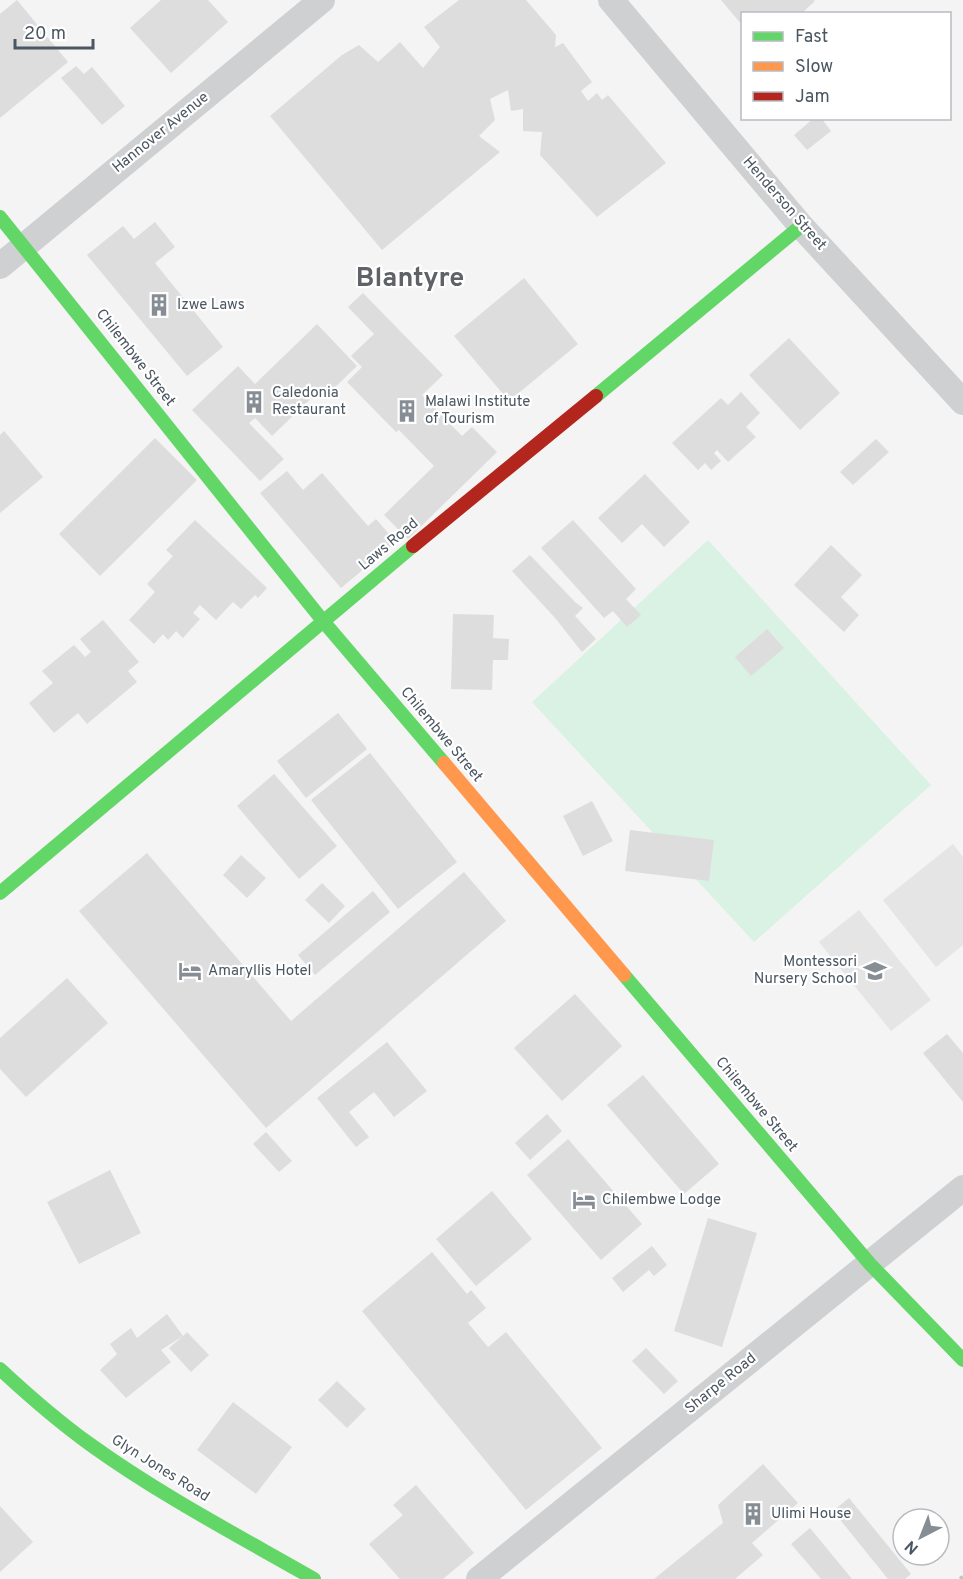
<svg xmlns="http://www.w3.org/2000/svg" width="963" height="1579" font-family="Overpass,sans-serif">
<style>
.education{fill:#e6e5e6}
.green{fill:#d9f2e3}
.building{fill:#ddddde}
.lines{fill:none;stroke-linecap:round;stroke-linejoin:round}
.path{stroke:#bcc7c4;stroke-width:4;stroke-dasharray:4.5 3;stroke-linecap:butt}
.street{stroke:#ced0d2;stroke-width:26}
.fast{stroke:#63d668;stroke-width:14}
.slow{stroke:#ff974d;stroke-width:14}
.jam{stroke:#b3261e;stroke-width:14}
.labels{text-anchor:middle;dominant-baseline:central;stroke-width:4.5;stroke-linejoin:round;paint-order:stroke}
.street-label{font-size:15px;fill:#4a5661;stroke:#fff}
.poi-label{font-size:15px;fill:#4a5661;stroke:#fff;text-anchor:start}
.town-label{font-size:27px;font-weight:bold;fill:#5f6368;stroke:#fff}
</style>
<rect width="100%" height="100%" fill="#f4f4f4"/>
<g class="education">
<path d="M953 844 963 857V945L936 967 883 900Z"/>
<path d="M859 910 931 1000 891 1031 819 942Z"/>
</g>
<path class="green" d="M708 540 931 785 754 942 532 702Z"/>
<g class="building">
<path d="M17 0 68 62 0 118V14Z"/>
<path d="M161 0H208L228 22 171 73 130 28Z"/>
<path d="M459 0H526L556 35 555 47 563 43 592 82 581 91 588 101 597 93 602 100 608 95 666 163 597 217 540 155 542 132 523 131V109L511 111 508 90 490 99 495 120 479 136 500 152 382 250 270 116 342 55 359 45 378 62 400 42 423 68 440 47 424 27Z"/>
<path d="M721 0H814L815 1 801 14H742V25Z"/>
<path d="M76 66 84 74 92 67 125 106 102 125 61 78Z"/>
<path d="M814 118H821L831 131 807 150 794 135Z"/>
<path d="M155 222 175 247 155 263 223 347 187 376 87 255 123 226 134 239Z"/>
<path d="M524 278 578 344 509 401 454 336Z"/>
<path d="M363 293 443 375 422 395 462 436 472 427 497 452 408 539 384 515 434 466 399 430 396 432 347 382 362 367 351 356 374 334 348 307Z"/>
<path d="M317 324 357 366 327 395 321 389 272 436 255 418 249 423 284 459 260 481 192 410 238 366 255 384Z"/>
<path d="M789 338 840 393 800 430 749 375Z"/>
<path d="M741 392 760 413 746 427 756 437 728 462 717 450 714 453 721 461 711 470 705 463 698 470 672 443 721 398 728 405Z"/>
<path d="M4 431 43 477 0 513V435Z"/>
<path d="M155 438 197 480 100 576 59 534Z"/>
<path d="M876 439 889 452 853 485 840 472Z"/>
<path d="M287 471 303 490 322 473 368 526 376 519 396 542 341 588 260 493Z"/>
<path d="M645 474 690 522 664 547 642 524 622 543 598 518Z"/>
<path d="M195 520 267 588 258 598 255 595 241 609 233 602 216 620 200 605 193 613 200 619 183 638 176 631 168 640 163 634 154 644 129 620 155 592 147 584 173 556 166 550Z"/>
<path d="M573 520 636 589 626 599 641 615 627 627 613 611 604 618 541 548Z"/>
<path d="M831 545 862 575 841 597 859 615 844 632 794 585Z"/>
<path d="M530 555 575 602 583 608 575 616 596 639 582 652 556 619 512 571Z"/>
<path d="M453 614 494 615 493 638 509 639 508 660H493L492 690 451 689Z"/>
<path d="M103 620 139 662 128 671 137 682 87 724 78 713 54 733 29 703 53 683 42 671 74 645 85 657 91 652 80 639Z"/>
<path d="M767 629 784 648 751 676 735 657Z"/>
<path d="M338 713 367 749 306 798 277 761Z"/>
<path d="M370 753 457 862 398 909 311 800Z"/>
<path d="M274 774 337 846 299 879 237 806Z"/>
<path d="M592 801 613 841 583 856 563 816Z"/>
<path d="M630 830 714 840 709 881 625 871Z"/>
<path d="M147 853 291 1021 464 872 506 921 266 1128 79 911Z"/>
<path d="M241 855 266 878 247 898 223 875Z"/>
<path d="M322 883 345 906 329 923 305 900Z"/>
<path d="M373 891 390 912 315 975 298 955Z"/>
<path d="M67 978 108 1023 26 1097 0 1069V1038Z"/>
<path d="M575 994 622 1046 562 1101 514 1048Z"/>
<path d="M947 1034 963 1053V1102L923 1053Z"/>
<path d="M387 1042 427 1091 394 1117 374 1092 349 1112 369 1137 356 1147 317 1098Z"/>
<path d="M643 1075 719 1164 684 1194 607 1105Z"/>
<path d="M547 1114 562 1131 530 1160 515 1143Z"/>
<path d="M266 1132 292 1161 279 1172 253 1144Z"/>
<path d="M568 1139 642 1224 601 1260 527 1175Z"/>
<path d="M110 1170 141 1233 79 1264 47 1202Z"/>
<path d="M492 1191 532 1239 476 1286 436 1239Z"/>
<path d="M708 1218 757 1233 722 1347 674 1331Z"/>
<path d="M652 1246 667 1265 654 1276 649 1270 623 1292 612 1278Z"/>
<path d="M432 1252 467 1294 471 1290 486 1308 468 1323 488 1347 506 1332 602 1448 526 1510 362 1311Z"/>
<path d="M167 1314 183 1336 187 1332 209 1355 191 1372 169 1348 183 1336 161 1350 171 1362 126 1398 100 1370 117 1354 110 1344 131 1328 137 1338Z"/>
<path d="M646 1348 678 1381 664 1394 632 1361Z"/>
<path d="M337 1381 366 1409 347 1428 318 1400Z"/>
<path d="M233 1402 292 1447 256 1494 197 1450Z"/>
<path d="M763 1464 798 1503 752 1543 763 1555 735 1579H654L723 1523 718 1505Z"/>
<path d="M416 1485 474 1553 443 1579H400L369 1544 403 1515 393 1505Z"/>
<path d="M849 1498 911 1574 905 1579H888L833 1511Z"/>
<path d="M0 1506 33 1542 0 1572Z"/>
<path d="M810 1528 852 1579H821L791 1544Z"/>
</g>
<g class="lines">
<path class="path" d="M960 1579 963 1577"/>
<g class="street">
<path d="M611 0 801 226 963 402"/>
<path d="M0 266 322 0"/>
<path d="M479 1579 963 1188"/>
</g>
<g class="fast">
<path d="M0 217 323 621 444 763"/>
<path d="M596 396 801 226"/>
<path d="M0 893 413 546"/>
<path d="M624 975 870 1264 963 1360"/>
<path d="M0 1369C29 1396 59 1422 91 1445 162 1496 239 1536 314 1579"/>
</g>
<path class="slow" d="M444 763 624 975"/>
<path class="jam" d="M413 546 596 396"/>
</g>
<defs>
<g id="building-bare" transform="scale(1.8)"><path d="M-4-6H4V6H1V3H-1V6H-4ZM-2.5-4.3h1.7v1.8h-1.7ZM.8-4.3h1.7v1.8H.8ZM-2.5-1h1.7V.8h-1.7ZM.8-1h1.7V.8H.8Z" fill="#868d94" stroke="#fff" stroke-width="2.5" paint-order="stroke"/></g>
<g id="hotel-bare" transform="scale(1.8)"><path d="M-6-4.5h1.5V1H6V5H4.5V3h-9V5H-6ZM-4 0a1.8 1.8 0 1 1 3.6 0ZM.5 0V-2.5h3Q6-2.5 6 0Z" fill="#868d94" stroke="#fff" stroke-width="2.5" paint-order="stroke"/></g>
<g id="school-bare" transform="scale(1.8)"><path d="M0-5L7-2L0 1L-7-2ZM-4 1L0 2.5L4 1V4Q0 6-4 4Z" fill="#868d94" stroke="#fff" stroke-width="2.5" paint-order="stroke"/></g>
</defs>
<g fill-rule="evenodd">
<use href="#building-bare" x="159" y="305"/>
<use href="#building-bare" x="254" y="402"/>
<use href="#building-bare" x="407" y="411"/>
<use href="#hotel-bare" x="190" y="971"/>
<use href="#school-bare" x="875" y="971"/>
<use href="#hotel-bare" x="584" y="1200"/>
<use href="#building-bare" x="753" y="1514"/>
</g>
<g class="labels">
<g class="street-label">
<text transform="translate(161 133) rotate(-39)">Hannover Avenue</text>
<text transform="translate(784 204) rotate(49)">Henderson Street</text>
<text transform="translate(135 358) rotate(52)">Chilembwe Street</text>
<text transform="translate(389 545) rotate(-40)">Laws Road</text>
<text transform="translate(441 735) rotate(50)">Chilembwe Street</text>
<text transform="translate(756 1105) rotate(50)">Chilembwe Street</text>
<text transform="translate(721 1384) rotate(-39)">Sharpe Road</text>
<text transform="translate(160 1469) rotate(32)">Glyn Jones Road</text>
</g>
<g class="poi-label">
<text x="177" y="305">Izwe Laws</text>
<text x="272" y="393">Caledonia<tspan x="272" dy="17">Restaurant</tspan></text>
<text x="425" y="402">Malawi Institute<tspan x="425" dy="17">of Tourism</tspan></text>
<text x="857" y="962" text-anchor="end">Montessori<tspan x="857" dy="17">Nursery School</tspan></text>
<text x="208" y="971">Amaryllis Hotel</text>
<text x="602" y="1200">Chilembwe Lodge</text>
<text x="771" y="1514">Ulimi House</text>
</g>
<g class="town-label">
<text x="410" y="279">Blantyre</text>
</g>
</g>
<rect x="741" y="12" width="210" height="108" fill="#ffffff" stroke="#b7bbc0" stroke-width="1.5"/>
<rect x="753" y="32" width="30" height="9" fill="#63d668" stroke="#b7bbc0" stroke-width="1.5"/>
<text x="795" y="42" font-size="18" fill="#4a5661">Fast</text>
<rect x="753" y="62" width="30" height="9" fill="#ff974d" stroke="#b7bbc0" stroke-width="1.5"/>
<text x="795" y="72" font-size="18" fill="#4a5661">Slow</text>
<rect x="753" y="92" width="30" height="9" fill="#b3261e" stroke="#b7bbc0" stroke-width="1.5"/>
<text x="795" y="102" font-size="18" fill="#4a5661">Jam</text>
<g transform="translate(921 1537) rotate(222)"><circle r="28" fill="#ffffff" stroke="#b7bbc0" stroke-width="1.5"/>
<path d="M0-4.5L10 22L0 15L-10 22Z" fill="#868d94"/>
<text y="-9" font-size="16" font-weight="bold" text-anchor="middle" fill="#4a5661">N</text>
</g>
<path d="M15 39v9h78v-9" fill="none" stroke="#4a5661" stroke-width="3"/>
<text x="24" y="39" font-size="18" fill="#4a5661" stroke="#ffffff" stroke-width="4.5" paint-order="stroke">20 m</text>
</svg>
